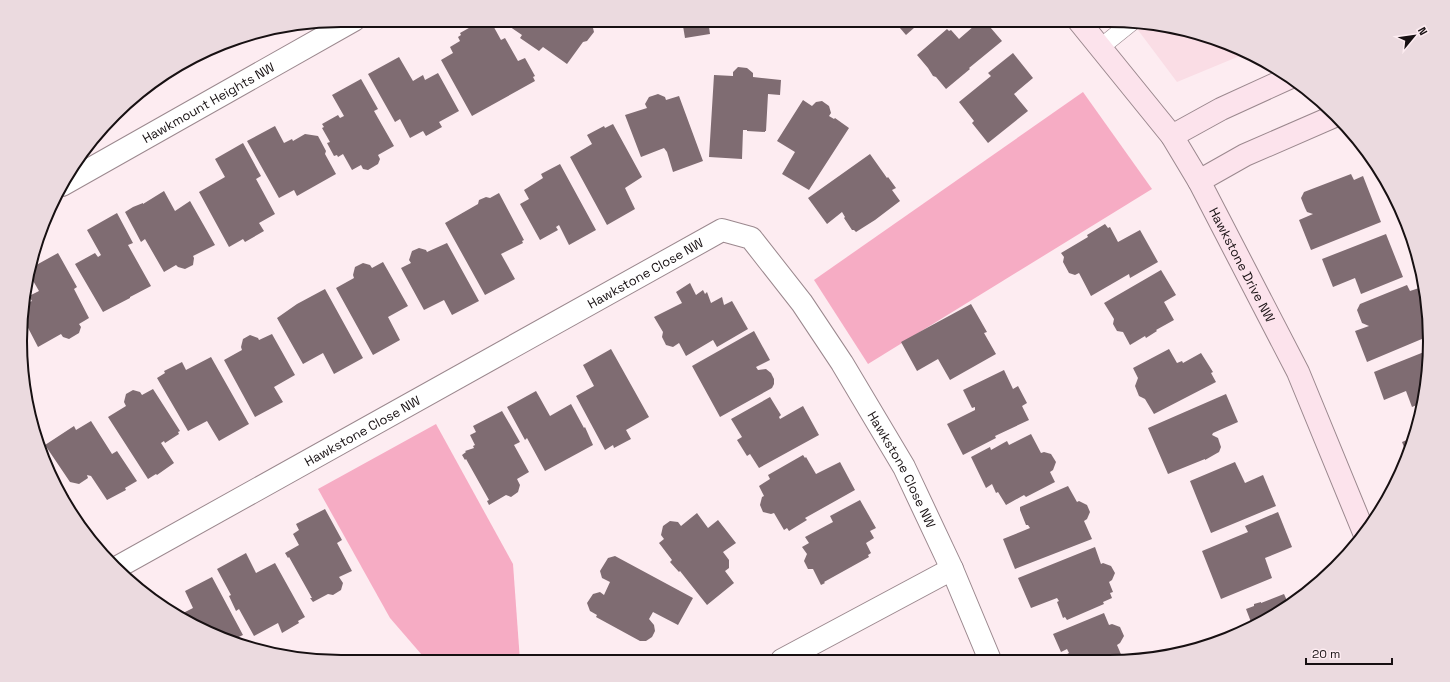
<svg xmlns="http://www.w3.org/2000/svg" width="1450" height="682" font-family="'Space Grotesk',sans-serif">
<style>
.built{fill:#fadde5}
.green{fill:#f6acc4}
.building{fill:#7f6c72}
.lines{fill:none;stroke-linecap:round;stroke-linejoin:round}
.lane-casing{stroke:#9b888e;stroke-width:18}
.street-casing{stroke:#9b888e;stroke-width:24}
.secondary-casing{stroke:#9b888e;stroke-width:24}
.lane{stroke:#fff;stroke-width:17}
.street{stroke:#fff;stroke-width:22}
.secondary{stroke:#fce3ec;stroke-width:22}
.labels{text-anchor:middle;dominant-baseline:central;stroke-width:4;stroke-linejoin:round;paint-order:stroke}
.street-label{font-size:13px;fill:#171012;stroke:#fdecf1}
.rim{fill:none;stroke:#171012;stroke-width:2}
</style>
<rect width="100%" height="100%" fill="#fdecf1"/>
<path class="built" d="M1132 22 1172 26 1232 45 1247 53 1177 82Z"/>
<g class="green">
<path d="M1083 92 1152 189 868 364 814 280Z"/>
<path d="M436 424 513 564 520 661 428 662 390 618 318 489Z"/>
</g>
<g class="building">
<path d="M483 20H490L501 40 505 38 518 61 525 58 535 76 533 77 535 81 472 116 441 60 453 53 450 47 460 41 458 37 461 35 460 33Z"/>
<path d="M500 20H599L593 28 594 32 587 41 583 42 567 64 543 47 539 51 520 38 522 35Z"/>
<path d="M682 20H708L710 34 685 38Z"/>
<path d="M893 20H923L906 35Z"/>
<path d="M981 20H984L1002 41 969 68 970 69 946 89 936 77 933 76 928 68 917 55 947 29 949 31 951 30 959 39Z"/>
<path d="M1013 53 1033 78 1014 94 1028 111 988 143 972 123 974 121 959 102 991 76 988 73Z"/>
<path d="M399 57 413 81 423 75 425 80 438 73 459 111 439 122 442 127 426 136 423 131 410 138 400 119 395 122 368 74Z"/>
<path d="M738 67 747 68 753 73V77L781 80 780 95 768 94 766 131H765V132L747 131V130H743L742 159 709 157 714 75 733 76V72Z"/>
<path d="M361 79 378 109 374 111 394 146 378 155 380 159 378 164 368 170 363 169 361 165 352 170 343 154 338 157 337 155 334 156 327 143 330 142 322 128 324 127 322 124 338 115 340 118 344 116 332 95Z"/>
<path d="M658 94 665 97 666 100 679 96 703 161 673 172 667 152 664 148 641 157 625 115 647 108 645 104 649 97Z"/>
<path d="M803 100 812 106 816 102 822 101 829 106 831 113 829 116 834 119 835 118 849 128 809 190 782 174 795 152 777 141Z"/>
<path d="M613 124 642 177 625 188 635 209 607 225 570 157 592 144 587 135 604 126 605 128Z"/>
<path d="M275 126 284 143 292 139 293 141 305 134 318 136 326 151 325 154 336 174 297 196 294 190 279 198 247 141Z"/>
<path d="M243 143 261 176 256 179 275 214 259 223 264 231 245 242 243 239 229 247 199 192 225 177 215 159Z"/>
<path d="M870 154 887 178 888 177 896 188 892 190 900 201 875 220 856 232 854 230H852L844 218 845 217 842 212 827 224 808 198Z"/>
<path d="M560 164 596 230 569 245 559 225 556 227 558 230 540 240 520 204 529 199 524 190 543 178 541 174Z"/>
<path d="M1351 174 1354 180 1363 176 1381 222 1311 250 1299 220 1313 214 1307 212 1305 208 1301 198 1304 192Z"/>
<path d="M164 191 175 211 190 201 215 245 193 256 194 258 193 265 185 269 178 267 176 265 164 272 145 239 141 242 125 212 133 207 143 203V204Z"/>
<path d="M499 193 524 240 522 241 523 243 501 254 515 279 485 295 445 223 478 204 479 200 486 197 490 198Z"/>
<path d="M117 213 133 243 128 245 151 286 130 297V298L103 312 75 264 95 253 98 257 101 255 87 230Z"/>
<path d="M1105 224 1108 228 1110 227 1118 242 1140 230 1158 262 1130 278 1129 274 1091 296 1079 273 1075 275 1069 273 1063 262 1064 257 1061 253 1088 237 1087 235Z"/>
<path d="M1386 234 1403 277 1361 294 1355 278 1333 287 1322 259Z"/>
<path d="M447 243 479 301 452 315 444 300 424 310 401 268 411 263 409 260 412 251 419 248 426 250 427 252Z"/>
<path d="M58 253 77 287 74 289 89 318 79 324 81 327 79 333 69 339 63 337 61 334 38 347 25 322V304L32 301 29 296 39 291 28 272 29 269Z"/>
<path d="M383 262 408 306 388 317 400 340 373 355 336 288 354 278 353 275 355 267 363 263 370 265 372 268Z"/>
<path d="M1161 270 1176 295 1164 302 1174 320 1156 330 1157 331 1146 338 1145 336 1130 345 1123 332 1117 331 1113 324 1114 319 1104 303Z"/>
<path d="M690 283 696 295 703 290 705 294 707 292 711 303 722 297 724 305 732 301 748 329 717 347 713 340 686 356 679 343 673 347 666 345 662 337 663 332 654 317 682 303 676 292Z"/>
<path d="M1407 285 1410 291 1419 288 1427 306 1429 336 1367 362 1355 331 1369 326 1362 323 1357 310 1360 304Z"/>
<path d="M325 289 363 358 334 374 323 353 303 364 277 318 297 304Z"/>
<path d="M971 304 987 332 984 333 996 354 950 380 938 359 917 371 901 342Z"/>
<path d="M754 331 770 360 756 367 758 370 766 369 771 373 774 379V384L772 388 720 417 692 366Z"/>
<path d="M272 334 295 375 274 387 283 402 255 417 224 360 242 350 241 347 243 339 250 335 258 338 259 340Z"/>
<path d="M611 349 649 417 626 430 631 439 614 448 613 445 605 450 576 396 594 386 583 365Z"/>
<path d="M1169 349 1177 363 1182 361 1183 363 1201 353 1213 372 1211 373 1216 382 1154 414 1145 399 1139 396 1135 386 1138 378 1133 368Z"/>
<path d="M1429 350 1424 402 1412 407 1406 391 1384 400 1374 372Z"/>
<path d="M211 357 249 424 219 441 207 421 188 431 157 378 165 373 164 371 182 362 186 370Z"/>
<path d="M1004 370 1013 389 1018 386 1027 403 1022 406 1029 420 995 436 996 438 963 455 947 424 975 410V407L972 408 963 390Z"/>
<path d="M153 389 180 431 178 432 179 434 165 443 164 441 161 443 174 463 157 475 156 474 148 479 108 417 126 406 124 402 126 394 133 390 140 392 142 395Z"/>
<path d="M536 391 550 416 571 404 584 428 585 427 593 445 545 471 527 438 525 440 507 407Z"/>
<path d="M1226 394 1238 422 1213 433 1212 435 1218 438 1221 447 1219 452 1205 460V459L1168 474 1148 428Z"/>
<path d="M770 397 781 415 779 417 780 419 803 406 819 435 759 468 750 454 747 456 737 440 742 437 731 419Z"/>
<path d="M502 411 520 442 514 445 529 472 517 479 520 485 518 492 511 497 506 495 489 505 487 501 489 500 466 459 465 460 462 455 466 452 465 451 474 448 473 446 475 445 470 435 476 432 473 426Z"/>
<path d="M91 421 112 454 117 451 137 481 125 488 126 490 107 500 91 476 87 475 88 478 79 484 70 482 45 445 74 426 76 430Z"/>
<path d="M1031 434 1041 453 1044 452 1051 454 1056 462 1053 470 1050 472 1055 482 1026 497 1024 495 1006 505 998 492 996 493 992 484 986 488 971 457 990 447 991 450 1007 441 1009 445Z"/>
<path d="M1414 437 1410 450 1408 457 1402 442Z"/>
<path d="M803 455 805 458 806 457 816 474 840 462 855 490 805 518 807 520 789 531 787 528 784 530 774 513 771 514 763 512 760 505 762 497 764 496 759 486 770 479 768 475Z"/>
<path d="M1235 462 1245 483 1263 475 1276 506 1211 533 1190 481Z"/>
<path d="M51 477 69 496 64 500 53 483Z"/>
<path d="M1068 486 1077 502 1079 501 1087 505 1090 512 1087 519 1084 521 1092 539 1015 569 1003 539 1030 528 1028 525H1026L1020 510V507Z"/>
<path d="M860 500 876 528 870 531 874 538 866 543 871 553 868 555 869 557 824 582 825 583 821 585 813 569H808L804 561 807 554 802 547 809 543 805 537 833 522 830 516Z"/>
<path d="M325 509 342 540 337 543 352 571 339 577 343 583 341 590 333 595 328 594 313 602 310 598H312L289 557 288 558 285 553 299 545 293 534 299 530 296 524Z"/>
<path d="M1278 512 1292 547 1265 558 1272 578 1221 599 1202 551 1248 532 1245 526Z"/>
<path d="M697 513 708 528 718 520 736 543 723 552 729 560V568L725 571 734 583 707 605 680 571 679 572 670 562 672 560 659 543 664 539 661 535 663 526 670 521 678 522 681 526Z"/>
<path d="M1095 547 1101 564 1103 563 1111 566 1115 573 1112 580 1109 582 1113 592 1110 593 1112 598 1103 602 1104 604 1067 620 1065 617 1063 618 1057 602 1059 601 1057 598 1031 608 1018 578Z"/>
<path d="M246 553 256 573 275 563 305 617 298 621 299 623 282 633 278 623 254 636 239 609 236 611 229 596 231 595 217 569Z"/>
<path d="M615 556 693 598 678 625 653 612 649 619 654 625 655 631 652 637 646 641H640L596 617 597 615 590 611 587 603 593 594 600 592 604 595 610 582 602 578 600 571 608 558Z"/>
<path d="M212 577 243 635 230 641 218 637 181 614 193 608 185 591Z"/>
<path d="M1284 594 1289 605 1248 628 1246 624 1251 622 1246 609 1254 606V604L1261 602V603Z"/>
<path d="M1104 613 1109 625 1112 624 1120 627 1124 636 1120 643 1117 645 1123 659 1056 660 1069 653 1067 649 1061 652 1053 634Z"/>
<path d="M642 655 643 661H623Z"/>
</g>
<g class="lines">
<g class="lane-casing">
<path id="lane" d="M1101 47 1132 22"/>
</g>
<g class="street-casing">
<g id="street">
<path id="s1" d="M62 185 354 20"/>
<path id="s2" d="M116 568 722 230 751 238 802 303 842 363 904 467 952 569 990 660"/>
<path d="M782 660 952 569"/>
</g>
</g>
<g class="secondary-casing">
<g id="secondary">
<path id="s3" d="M1078 20 1172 136 1199 181 1298 372 1365 535"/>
<path d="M1172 136 1221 109 1291 77"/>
<path d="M1199 181 1245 155 1337 115"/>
</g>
</g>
<use href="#lane" class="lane"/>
<use href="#street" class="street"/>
<use href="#secondary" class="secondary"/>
</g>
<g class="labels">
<g class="street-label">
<text stroke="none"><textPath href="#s1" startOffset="168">Hawkmount Heights NW</textPath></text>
<text stroke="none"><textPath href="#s3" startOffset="296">Hawkstone Drive NW</textPath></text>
<text stroke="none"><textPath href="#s2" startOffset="606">Hawkstone Close NW</textPath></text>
<text stroke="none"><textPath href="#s2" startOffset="282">Hawkstone Close NW</textPath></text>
<text stroke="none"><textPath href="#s2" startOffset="1001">Hawkstone Close NW</textPath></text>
</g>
</g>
<path d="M0 0H1450V682H0ZM341 27H1109A314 314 0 0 1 1423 341V341A314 314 0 0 1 1109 655H341A314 314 0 0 1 27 341V341A314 314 0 0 1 341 27Z" fill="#ebdadf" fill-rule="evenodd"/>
<path class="rim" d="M341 27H1109A314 314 0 0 1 1423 341V341A314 314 0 0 1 1109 655H341A314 314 0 0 1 27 341V341A314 314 0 0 1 341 27Z"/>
<g transform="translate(1414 36) rotate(61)" stroke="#fdecf1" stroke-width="3" paint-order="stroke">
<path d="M0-3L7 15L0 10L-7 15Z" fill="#171012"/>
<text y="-6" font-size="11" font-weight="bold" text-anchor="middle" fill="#171012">N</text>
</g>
<path d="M1306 658v6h86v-6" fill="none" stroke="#171012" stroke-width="2"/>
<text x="1312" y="658" font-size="12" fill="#171012" stroke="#fdecf1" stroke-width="3" paint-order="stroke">20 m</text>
</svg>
